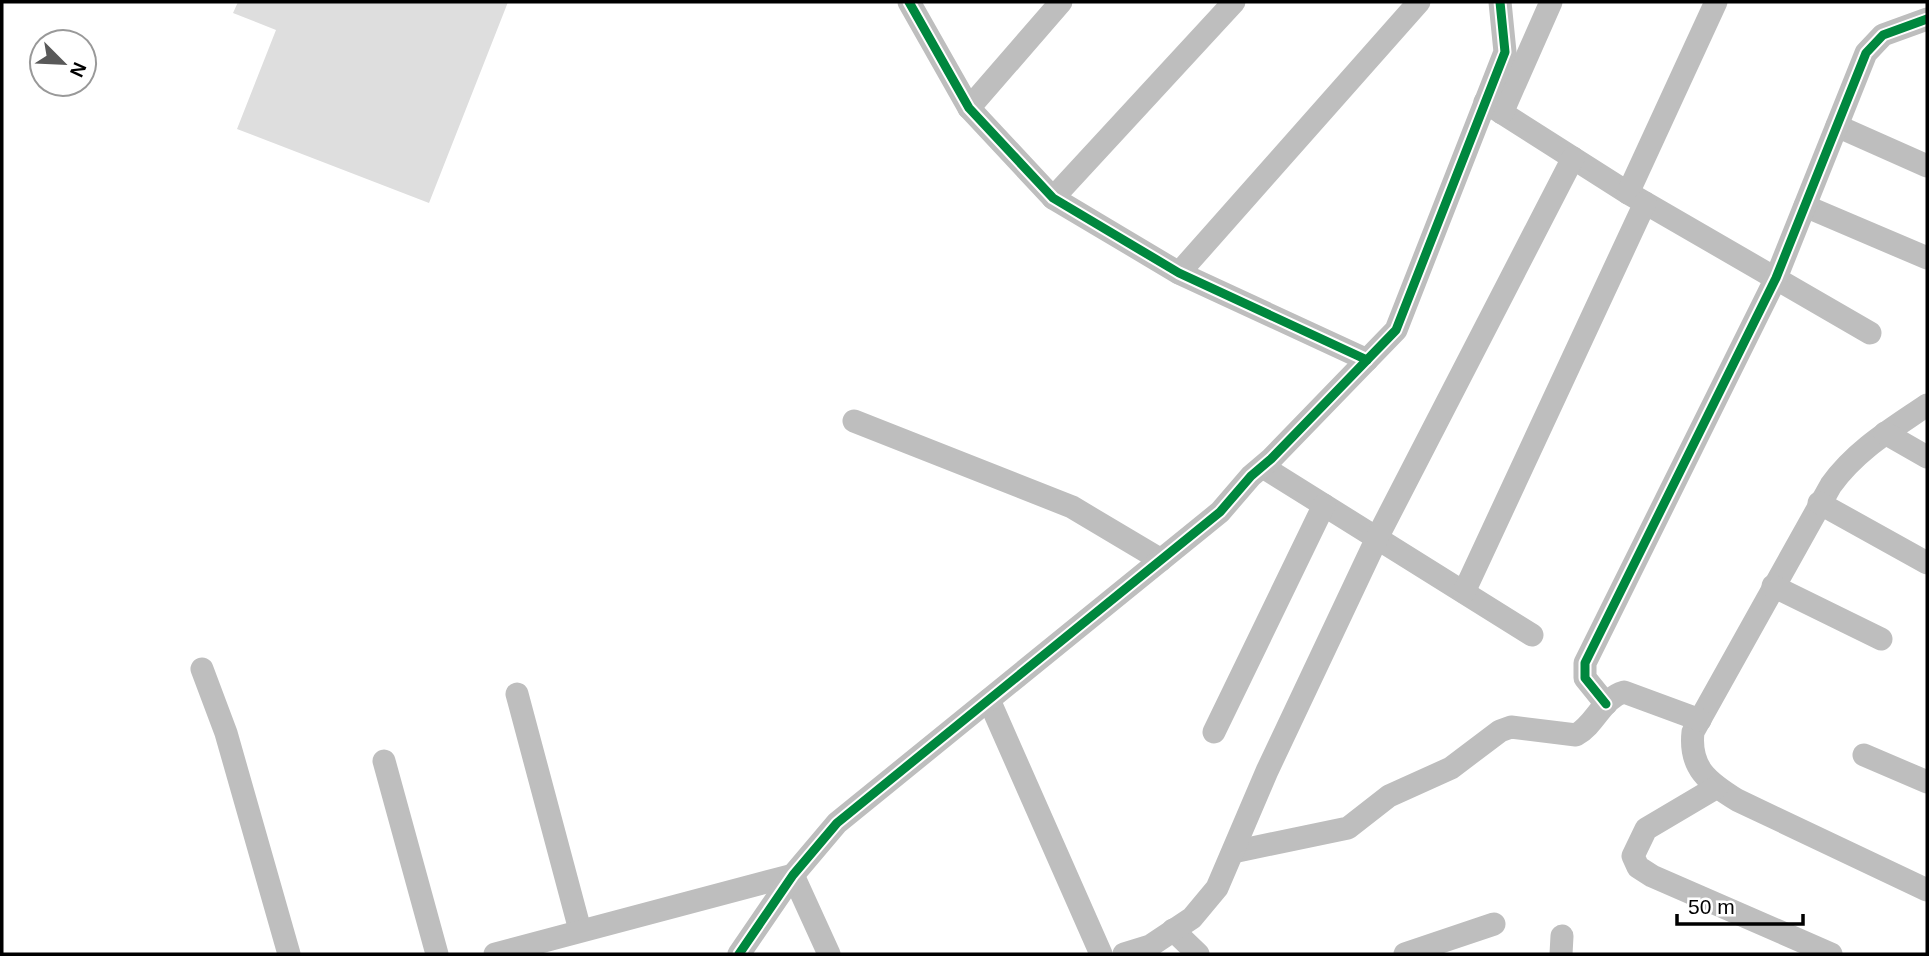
<svg xmlns="http://www.w3.org/2000/svg" width="1929" height="956" font-family="Arial,sans-serif">
<style>
.building{fill:#dedede}
.lines{fill:none;stroke-linecap:round;stroke-linejoin:round}
.minor{stroke:#bebebe;stroke-width:23}
.cycleway-casing{stroke:#fff;stroke-width:13}
.cycleway{stroke:#00873e;stroke-width:9}
</style>
<rect width="100%" height="100%" fill="#fff"/>
<path class="building" d="M238 2H508L429 203 237 129 276 30 233 13Z"/>
<g class="lines">
<g class="minor">
<path d="M909 2 969 108 1053 198 1179 273 1367 360"/>
<path d="M1485 102 1628 193 1870 333"/>
<path d="M969 108 1061 2"/>
<path d="M1502 113 1551 2"/>
<path d="M1837 126 1927 166"/>
<path d="M1628 193 1716 2"/>
<path d="M1053 198 1234 2"/>
<path d="M1805 206 1927 258"/>
<path d="M1179 273 1419 2"/>
<path d="M1927 405C1892 429 1856 450 1831 485L1693 732C1689 768 1708 782 1737 800L1927 890"/>
<path d="M854 421 1072 507 1161 560"/>
<path d="M1885 433 1927 457"/>
<path d="M1263 467 1532 635"/>
<path d="M1819 503 1927 563"/>
<path d="M1773 586 1881 639"/>
<path d="M1464 592 1645 203"/>
<path d="M202 669 226 733 289 954"/>
<path d="M517 694 580 930"/>
<path d="M989 700 1101 954"/>
<path d="M1606 704 1585 678V663L1776 278 1866 53 1883 35 1927 19"/>
<path d="M1214 732 1324 505"/>
<path d="M1864 755 1927 782"/>
<path d="M384 761 437 954"/>
<path d="M1717 787 1646 829 1633 856 1638 867 1652 876 1831 954"/>
<path d="M1233 852 1348 828 1389 796 1451 768 1500 731 1511 727 1576 735C1596 724 1602 698 1624 692L1700 720"/>
<path d="M1173 930 1198 954"/>
<path d="M495 954 793 875 829 954"/>
<path d="M739 954 793 875 837 823 1220 512 1251 476 1271 459 1396 330 1505 52 1500 2"/>
<path d="M1124 954 1150 946 1192 918 1217 888 1267 771 1378 536 1573 158"/>
<path d="M1405 954 1494 924"/>
<path d="M1561 954 1562 936"/>
</g>
<g class="cycleway-casing">
<g id="cycleway">
<path d="M909 2 969 108 1053 198 1179 273 1367 360"/>
<path d="M1606 704 1585 678V663L1776 278 1866 53 1883 35 1927 19"/>
<path d="M739 954 793 875 837 823 1220 512 1251 476 1271 459 1396 330 1505 52 1500 2"/>
</g>
</g>
<use href="#cycleway" class="cycleway"/>
</g>
<rect width="1929" height="956" fill="none" stroke="#000000" stroke-width="7"/>
<g transform="translate(63 63) rotate(114)"><circle r="33" fill="#ffffff" stroke="#999999" stroke-width="2"/>
<path d="M0-5L12 26L0 18L-12 26Z" fill="#595959"/>
<text y="-10" font-size="19" font-weight="bold" text-anchor="middle" fill="#000000">N</text>
</g>
<path d="M1677 914v10h126v-10" fill="none" stroke="#000000" stroke-width="3.5"/>
<text x="1688" y="914" font-size="21" fill="#000000" stroke="#ffffff" stroke-width="5" paint-order="stroke">50 m</text>
</svg>
